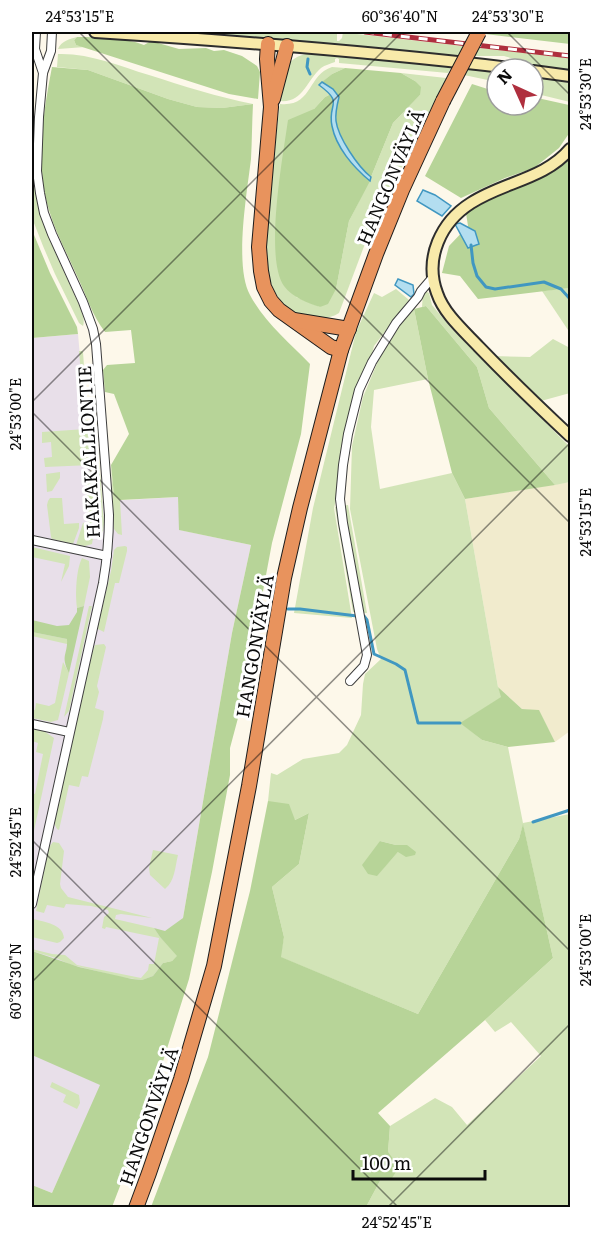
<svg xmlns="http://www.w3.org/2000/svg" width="602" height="1239" font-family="Literata,serif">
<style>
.industrial{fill:#e8dfe9}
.farmland{fill:#f1ebcd}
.green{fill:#d2e4b7;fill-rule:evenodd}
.forest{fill:#b7d498}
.water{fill:#b3def0;stroke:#4097c1;stroke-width:1.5}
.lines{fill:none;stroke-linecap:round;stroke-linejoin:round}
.stream{stroke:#4097c1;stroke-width:3}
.street-casing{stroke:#3e3e3e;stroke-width:10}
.secondary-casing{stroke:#2d2d2d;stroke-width:14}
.highway-casing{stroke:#1c1c1c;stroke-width:16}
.street{stroke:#fff;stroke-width:8}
.secondary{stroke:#f8eaaa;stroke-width:10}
.highway{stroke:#e8935d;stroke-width:14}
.rail-casing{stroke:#af2f3e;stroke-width:5}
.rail{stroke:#fff;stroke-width:3;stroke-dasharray:9;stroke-linecap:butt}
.highway-bridge-casing{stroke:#1c1c1c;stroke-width:16;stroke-linecap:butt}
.highway-bridge{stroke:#e8935d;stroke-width:14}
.ticks{fill:none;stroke:#0b0b0b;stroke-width:1.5;stroke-opacity:0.45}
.labels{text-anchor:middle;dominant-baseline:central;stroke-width:6;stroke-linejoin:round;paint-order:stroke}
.street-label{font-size:18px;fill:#0b0b0b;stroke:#fff}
.neatline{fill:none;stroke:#0b0b0b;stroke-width:2}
.ticks-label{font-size:15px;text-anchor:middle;fill:#0b0b0b}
</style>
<rect width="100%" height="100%" fill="#fdf8ea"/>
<g class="industrial">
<path d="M78 334 93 502 178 497 180 530 251 545 232 633 183 918 153 988 32 954V338Z"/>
<path d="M32 1054 101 1085 52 1193 32 1185Z"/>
</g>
<path class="farmland" d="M570 482V731L555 742 539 711 522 709 498 687 465 499Z"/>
<g class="green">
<path d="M171 32H337V41H339L342 38 343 32 348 33 570 58V71L542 67 504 56H474L473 58 340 45Z"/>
<path d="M77 37 74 40 76 45 85 47 58 49C61 41 70 39 77 37Z"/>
<path d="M311 53 452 66 448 73 339 63V59L337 58 335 59V62C330 64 325 65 321 68 306 81 303 103 280 101 283 77 282 57 311 53Z"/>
<path d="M58 54C90 53 119 66 149 75 183 86 218 97 253 104L222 108 197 107 168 99 88 70 57 67Z"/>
<path d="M32 59 34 102 32 157Z"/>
<path d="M332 67 345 68 332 74 319 85 331 94 325 97 314 109 296 297 320 307 336 289 349 221 371 177 393 123 420 95 415 81 401 73 446 78 369 233 339 313C329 320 315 318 303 315 281 309 270 288 267 266 264 243 268 219 270 196 273 166 276 135 280 104 313 107 307 75 332 67Z"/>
<path d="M468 67 497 71V82L464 75Z"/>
<path d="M533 76 570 83V102L533 93Z"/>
<path d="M32 165C35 216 55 251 75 296 79 305 86 317 83 326L79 323 55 274 43 246 32 218Z"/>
<path d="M570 288V333L542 291Z"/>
<path d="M396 289 409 300 374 346 334 508 352 618 294 613 313 508 356 332 374 293 382 297Z"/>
<path d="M425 291 429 293 432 305 451 328 570 447V482L555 485 489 408 477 367 426 306 422 307 423 293Z"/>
<path d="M414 309 428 379 374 390 371 427 380 489 452 473 465 499 498 687 502 697 461 723 482 740 508 747 523 823 570 814V1207H366L381 1179 388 1152 390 1126 435 1098 452 1107 467 1125 541 1056 511 1022 495 1032 485 1020 553 958 523 825 519 839 418 1014 280 957 284 937 272 887 299 864 309 813 295 820 268 801 271 773 277 775 303 759 339 753 347 745 361 715 363 684 365 674 381 659 377 649 350 509 352 446 363 397 378 361 400 325ZM380 841 396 845 398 852 377 875Z"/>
<path d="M553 339 570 348V393L541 401 493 356 530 357Z"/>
<path d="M79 351H82L83 352 87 409H84Z"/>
<path d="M85 420H88L91 465 45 467 44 458 52 457 51 442 42 443V432L86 429Z"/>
<path d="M92 421 96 423 104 522 103 532 100 535 99 508Z"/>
<path d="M111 465 114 495 120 500 122 535 118 534 114 529Z"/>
<path d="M87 471 91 472 95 527 92 544 85 546 76 545 83 523 88 522 85 477H82V472Z"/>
<path d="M60 472V478L52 491 47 492 46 474Z"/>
<path d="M50 498H62L64 524 79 523V528L73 544 52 539 51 537 47 505 48 501Z"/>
<path d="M348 505 367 613 353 612 335 507Z"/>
<path d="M125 546 127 547V551L119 583H115L104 632 98 629V626L111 571 114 550 117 547Z"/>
<path d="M32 547 70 556 69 566 61 582 65 564 32 557Z"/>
<path d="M82 558 89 561 90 577 84 606 77 608C75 595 76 570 82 558Z"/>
<path d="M89 606H92L69 711 64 717Z"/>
<path d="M32 632 67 639V644L32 636Z"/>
<path d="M104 644 106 647 97 686 99 692 95 708 104 711 103 719 88 777 82 776 79 787 69 785 59 830 57 829 54 823 92 654 95 645Z"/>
<path d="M63 662 69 673 58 720 51 722 32 718V709L35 710 36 703 49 706 55 703Z"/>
<path d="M32 729 44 731 54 738 32 840V793L35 794 43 754 36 752 38 743 32 741Z"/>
<path d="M53 842 59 843 64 851 60 884 61 888 68 897 152 918 121 914 116 915 115 919 154 928 160 937 178 956 172 961 163 963 153 976 142 980 120 977 69 964 56 958 32 951V949L52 954 65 955 77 965 141 978 148 970 149 964H154L159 938 106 927 105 929 102 928 104 917 109 913 108 910 91 906 66 904 64 908 47 905 44 913 36 911 49 847Z"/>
<path d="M153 850 178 855C175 867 175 881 165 889L150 875 149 868Z"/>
<path d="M33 919C45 922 63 924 64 938L60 942 57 943 32 937Z"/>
<path d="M52 1082 79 1095 80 1103 77 1109 63 1102 66 1095 50 1087Z"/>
</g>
<g class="forest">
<path d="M487 32H570V44L485 34Z"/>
<path d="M77 37C99 37 123 37 144 45L151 41 179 49 206 48 214 51 224 50 242 56 257 66 260 72 258 99 229 94 76 45 74 40Z"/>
<path d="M52 67 88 70 168 99 197 107 222 108 253 104C252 122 252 141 251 159 247 193 234 266 250 295 265 323 289 342 310 364L301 434 272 543 242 703 230 748V775L212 872 189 979 140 1134 112 1207H32V1185L52 1193 100 1085 32 1055V951L79 967 132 979 142 980 153 976 163 963 172 961 177 956 160 937 154 928 165 931 183 918 232 633 251 545 179 530 178 497 120 500 114 495 111 465 129 434 114 394 105 392 103 370 107 365 135 363 131 330 105 332C92 315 87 297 78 278 68 255 56 234 49 210 35 163 43 114 52 67Z"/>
<path d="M345 68 401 73 415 81 421 87 420 95 393 123 371 177C358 167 338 137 336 121 335 113 337 105 339 97L333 89 322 82 332 74Z"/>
<path d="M472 84 497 92V105H533V97L569 105 570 132 559 148 534 168 505 178 461 198 425 176Z"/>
<path d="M331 94C336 103 331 111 332 121 333 144 353 167 370 181L349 221 336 289 328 304 320 307C308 303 293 298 284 286 264 258 283 156 288 120L314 109 325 97Z"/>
<path d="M570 159V288L478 299 460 276 442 273 449 246 468 226 466 213 487 199 551 173Z"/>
<path d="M32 230 50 273 77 327 78 334 32 338Z"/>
<path d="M426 306 477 367 489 408 555 485 465 499 452 473 428 379 414 309Z"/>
<path d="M84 606 69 673C60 655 68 655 67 639L32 632V620L57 626 69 625 77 612V608Z"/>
<path d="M498 687 522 709 539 710 555 742 508 747 482 740 460 723 501 697Z"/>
<path d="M268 801 289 804 295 820 309 813 299 864 272 887 284 937 281 957 418 1014 519 839 523 824 553 958 485 1020 378 1113 390 1126 388 1152 399 1167 392 1178 381 1179 366 1207H151L208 1057 250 891Z"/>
<path d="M380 841 396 845H407L416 852 415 855 406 857 398 852 377 876 368 874 362 865Z"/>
</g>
<g class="water">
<path d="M322 82 333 89 339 97C337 105 335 113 336 121 338 137 358 167 371 177L370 181C353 167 336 147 332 126 327 103 345 104 319 85Z"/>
<path d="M423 190 435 195 451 206 442 216 417 201Z"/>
<path d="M460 223 475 231 479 244 468 248 455 224Z"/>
<path d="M398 279 413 285 414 294 411 297 395 285Z"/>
</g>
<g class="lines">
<g class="stream">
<path d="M308 59 307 67 310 74"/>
<path d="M471 245 473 263 477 276 486 287 495 289 544 282 561 289 570 299"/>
<path d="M288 609H300L357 616"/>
<path d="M364 616 367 620 374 654 396 664 405 670 418 723H460"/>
<path d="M533 822 570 810"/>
</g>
<g class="street-casing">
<g id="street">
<path d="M36 32 35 49 43 73"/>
<path d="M32 540 107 556"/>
<path d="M350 681 364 666 367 655 343 523 340 499 343 465 348 434 359 390 372 362 396 323 418 297 421 291 433 277"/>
<path d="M32 724 69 732"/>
<path d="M32 904 103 583C107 560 109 538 109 515L96 344 93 329 83 302 52 234 44 213 40 193 37 171 39 117 43 73 51 51 52 32"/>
</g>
</g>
<g class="secondary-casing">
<g id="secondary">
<path d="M95 32C236 41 378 52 519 69"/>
<path d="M533 71 570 76"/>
<path d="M570 149C545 179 503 182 471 203 441 222 424 258 437 293 444 314 464 331 479 347 508 377 539 407 570 436"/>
</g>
</g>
<g class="highway-casing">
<g id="highway">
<path d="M268 44 267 59 271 107 259 247 261 271 264 287 271 301 279 310 331 347 341 350"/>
<path d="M273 99 287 46"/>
<path d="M294 320 349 329"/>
<path d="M136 1208 149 1173 181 1079 214 966 249 786 284 578 300 508 341 350 376 254 402 190 443 101"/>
</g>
</g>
<use href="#street" class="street"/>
<use href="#secondary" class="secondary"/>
<use href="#highway" class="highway"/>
<g class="rail-casing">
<path id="rail" d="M365 32 570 56"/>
</g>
<use href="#rail" class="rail"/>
<g class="highway-bridge-casing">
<path id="highway-bridge" d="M443 101 479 32"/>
</g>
<use href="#highway-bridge" class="highway-bridge"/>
</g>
<path class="ticks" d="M79 32 570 523M507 32 570 95M32 402 402 32M32 412 570 951M32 840 399 1208M32 982 570 443M387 1208 570 1024"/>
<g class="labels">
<g class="street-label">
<text transform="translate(390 177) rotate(-67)">HANGONVÄYLÄ</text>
<text transform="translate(88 452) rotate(-93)">HAKAKALLIONTIE</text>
<text transform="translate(254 646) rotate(-80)">HANGONVÄYLÄ</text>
<text transform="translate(148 1116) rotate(-71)">HANGONVÄYLÄ</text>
</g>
</g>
<rect width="602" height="1239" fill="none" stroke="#ffffff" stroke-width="66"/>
<g transform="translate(515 87) rotate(315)"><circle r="28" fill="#ffffff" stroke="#9d9d9d" stroke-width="1.5"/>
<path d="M0-4.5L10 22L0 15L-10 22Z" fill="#af2f3e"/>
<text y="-9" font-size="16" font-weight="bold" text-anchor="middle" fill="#0b0b0b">N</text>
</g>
<path d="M353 1170v9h132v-9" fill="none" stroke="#0b0b0b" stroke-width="3"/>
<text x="362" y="1170" font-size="18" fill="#0b0b0b" stroke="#ffffff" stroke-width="4.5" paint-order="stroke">100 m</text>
<rect x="33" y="33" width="536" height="1173" class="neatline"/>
<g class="ticks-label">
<text x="80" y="22">24°53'15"E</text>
<text x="400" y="22">60°36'40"N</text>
<text x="508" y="22">24°53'30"E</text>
<text transform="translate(586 94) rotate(-90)" y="5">24°53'30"E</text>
<text transform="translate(16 414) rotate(-90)" y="5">24°53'00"E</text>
<text transform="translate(586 522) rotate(-90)" y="5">24°53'15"E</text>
<text transform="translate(16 842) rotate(-90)" y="5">24°52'45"E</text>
<text transform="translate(586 950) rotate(-90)" y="5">24°53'00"E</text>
<text transform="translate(16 981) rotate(-90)" y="5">60°36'30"N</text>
<text x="397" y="1228">24°52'45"E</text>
</g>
</svg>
